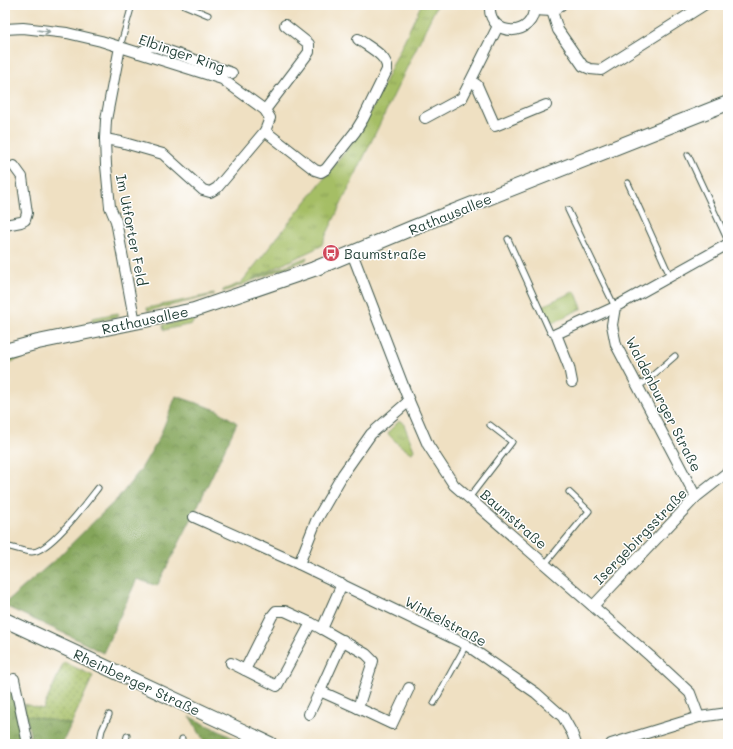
<svg xmlns="http://www.w3.org/2000/svg" width="733" height="749" font-family="Mali,sans-serif">
<style>
.grass{fill:url(#grass-tufts);stroke:#627e4c}
.forest{fill:url(#forest-crowns);stroke:#527147}
.garden{fill:url(#garden-dots);stroke:#627e4c}
.lines{fill:none;stroke-linecap:round;stroke-linejoin:round}
.lane-casing{stroke:#3e5549;stroke-width:7}
.street-casing{stroke:#3e5549;stroke-width:12}
.secondary-casing{stroke:#3e5549;stroke-width:16}
.lane{stroke:#fff;stroke-width:5}
.street{stroke:#fff;stroke-width:10}
.secondary{stroke:#fff;stroke-width:14}
.oneway{stroke:#8f9e9a}
.labels{text-anchor:middle;dominant-baseline:central;stroke-width:3;stroke-linejoin:round;paint-order:stroke}
.street-label{font-size:14px;fill:#1f3d34;stroke:#fff}
.poi-label{font-size:14px;fill:#1f3d34;stroke:#fff;text-anchor:start}
</style>
<defs>
<pattern id="grass-tufts" width="24" height="20" patternUnits="userSpaceOnUse"><rect width="24" height="20" fill="#a5be65"/><path d="M3 7l-1-3M5 7V3M7 7l1-3M15 17l-1-3M17 17v-4M19 17l1-3" fill="none" stroke="#869c54"/></pattern>
<pattern id="forest-crowns" width="20" height="18" patternUnits="userSpaceOnUse"><rect width="20" height="18" fill="#84a55a"/><path d="M2 6a3 3 0 1 1 6 0M12 15a3 3 0 1 1 6 0" fill="none" stroke="#6b884b"/></pattern>
<pattern id="garden-dots" width="8" height="8" patternUnits="userSpaceOnUse"><rect width="8" height="8" fill="#a5be65"/><path d="M2 2h.1M6 6h.1" fill="none" stroke="#869c54" stroke-width="1.8" stroke-linecap="round"/></pattern>
</defs>
<rect width="100%" height="100%" fill="#fff"/>
<filter id="ink" filterUnits="userSpaceOnUse"><feTurbulence type="fractalNoise" baseFrequency=".025" numOctaves="2"/><feDisplacementMap in="SourceGraphic" scale="8" xChannelSelector="R" yChannelSelector="G"/><feConvolveMatrix kernelMatrix="1 2 1 2 8 2 1 2 1" color-interpolation-filters="sRGB"/></filter>
<filter id="wash" filterUnits="userSpaceOnUse"><feTurbulence type="fractalNoise" baseFrequency=".012" numOctaves="4" result="noise"/><feDisplacementMap in="SourceGraphic" scale="16" xChannelSelector="R" yChannelSelector="G"/><feGaussianBlur stdDeviation="0.9" result="paint"/><feColorMatrix in="noise" values="0 0 0 0 0 0 0 0 0 0 0 0 0 0 0 0 0 1.4 0 .05"/><feComposite in="paint" operator="in"/></filter>
<g filter="url(#wash)">
<rect width="100%" height="100%" fill="#efe0c2"/>
<g class="grass">
<path d="M421 5H437L321 246 252 279 307 257 306 260 223 292V290L241 283 361 132Z"/>
<path d="M575 291 582 308 555 322 549 321 542 306Z"/>
<path d="M214 294V295L148 311 147 308Z"/>
<path d="M118 313 119 315 118 317 92 322V318Z"/>
<path d="M196 318 192 324 164 330 163 325Z"/>
<path d="M39 348 31 355 5 364V360L30 350Z"/>
<path d="M399 421 403 422 414 450 412 453C404 450 394 440 388 434L389 431Z"/>
</g>
<g class="forest">
<path d="M176 396 217 410 237 423 192 518 157 586 137 579 103 653 74 638 5 606V603L56 559 120 496 141 469 159 438Z"/>
<path d="M12 689 23 744H5V708Z"/>
<path d="M26 715 71 724 62 744H32Z"/>
<path d="M190 717 246 744H206Z"/>
</g>
<path class="garden" d="M64 662 93 676 71 724 26 715 24 704 43 709Z"/>
</g>
<g filter="url(#ink)">
<g class="lines">
<g class="lane-casing">
<g id="lane">
<path d="M184 5 208 15"/>
<path d="M120 47 132 5"/>
<path d="M688 155 728 241"/>
<path d="M628 183 670 276"/>
<path d="M568 210 615 307"/>
<path d="M508 239 550 332 556 334"/>
<path d="M638 386 645 382 675 356"/>
<path d="M469 498 512 442 490 425"/>
<path d="M5 546C12 547 25 552 32 552 50 552 87 502 98 488"/>
<path d="M545 564 589 511 569 492"/>
<path d="M434 703 466 645"/>
<path d="M99 744 102 730 109 715"/>
<path d="M125 744 127 736"/>
<path d="M181 744 182 739"/>
</g>
</g>
<g class="street-casing">
<g id="street">
<path d="M490 5C487 38 536 39 534 5"/>
<path d="M534 10 552 11 561 5"/>
<path d="M552 11 558 30 583 66 590 69 601 70 704 5"/>
<path d="M5 29 23 28 67 33 101 41 222 79 265 110 270 118 265 131 217 188 210 192 203 190 163 154 121 142 105 139"/>
<path d="M120 47 106 120 105 139 106 165 110 207 116 221 135 323"/>
<path d="M139 53 151 46 157 47 232 73"/>
<path d="M471 81 477 85 495 126 546 105"/>
<path d="M265 110 309 52V44L285 25"/>
<path d="M425 118 462 98 498 26"/>
<path d="M265 131 315 170 321 172 326 169 355 132 363 119 387 70C389 56 368 47 358 39"/>
<path d="M5 225 21 222 25 220 27 213 22 177 14 166"/>
<path d="M352 253 409 401 428 445 454 485 650 656 690 693 699 717"/>
<path d="M572 382 569 367 556 334 615 307"/>
<path d="M409 401 371 434 343 474 316 521 299 564 465 644 536 693 563 717 572 733 576 744"/>
<path d="M696 497 616 345 612 325 615 307 728 244"/>
<path d="M194 517 299 564"/>
<path d="M593 606 696 497 728 472"/>
<path d="M322 629 366 654 373 661 358 708 392 724 409 688"/>
<path d="M231 663 277 686 311 623 322 629 342 584"/>
<path d="M245 670 272 616 276 611H285L311 623"/>
<path d="M14 679 28 744"/>
<path d="M320 691 343 640"/>
<path d="M309 714 320 691 358 708"/>
<path d="M611 744 699 717 728 713"/>
</g>
</g>
<g class="secondary-casing">
<g id="secondary">
<path d="M5 351 38 342 194 310 314 269 412 228 728 103"/>
<path d="M5 620 270 744"/>
</g>
</g>
<use href="#lane" class="lane"/>
<use href="#street" class="street"/>
<use href="#secondary" class="secondary"/>
</g>
<defs><path id="oneway-shaft" d="M-6 0H5M1.5-3L5.5 0L1.5 3" fill="none" stroke-width="1.6" stroke-linecap="round" stroke-linejoin="round"/></defs>
<use class="oneway" href="#oneway-shaft" transform="translate(44 31) rotate(7)"/>
</g>
<defs>
<g id="bus-disc" transform="scale(0.9)"><circle r="9.5" fill="#d1495b" stroke="#fff"/><path d="M-5-6H5V4H4V6H2V4H-2V6H-4V4H-5ZM-3.5-4V0h7V-4ZM-3.5 1.2v1.5H-2V1.2ZM2 1.2v1.5H3.5V1.2Z" fill="#fff"/></g>
</defs>
<g fill-rule="evenodd">
<use href="#bus-disc" x="331" y="253"/>
</g>
<g class="labels">
<g class="street-label">
<text transform="translate(182 53) rotate(19)">Elbinger Ring</text>
<text transform="translate(450 214) rotate(-22)">Rathausallee</text>
<text transform="translate(132 230) rotate(79)">Im Utforter Feld</text>
<text transform="translate(145 320) rotate(-12)">Rathausallee</text>
<text transform="translate(664 404) rotate(63)">Waldenburger Straße</text>
<text transform="translate(514 519) rotate(41)">Baumstraße</text>
<text transform="translate(640 536) rotate(-46)">Isergebirgsstraße</text>
<text transform="translate(446 621) rotate(28)">Winkelstraße</text>
<text transform="translate(137 682) rotate(25)">Rheinberger Straße</text>
</g>
<g class="poi-label">
<text x="344" y="253">Baumstraße</text>
</g>
</g>
<rect width="733" height="749" fill="none" stroke="#fff" stroke-width="20"/>
</svg>
